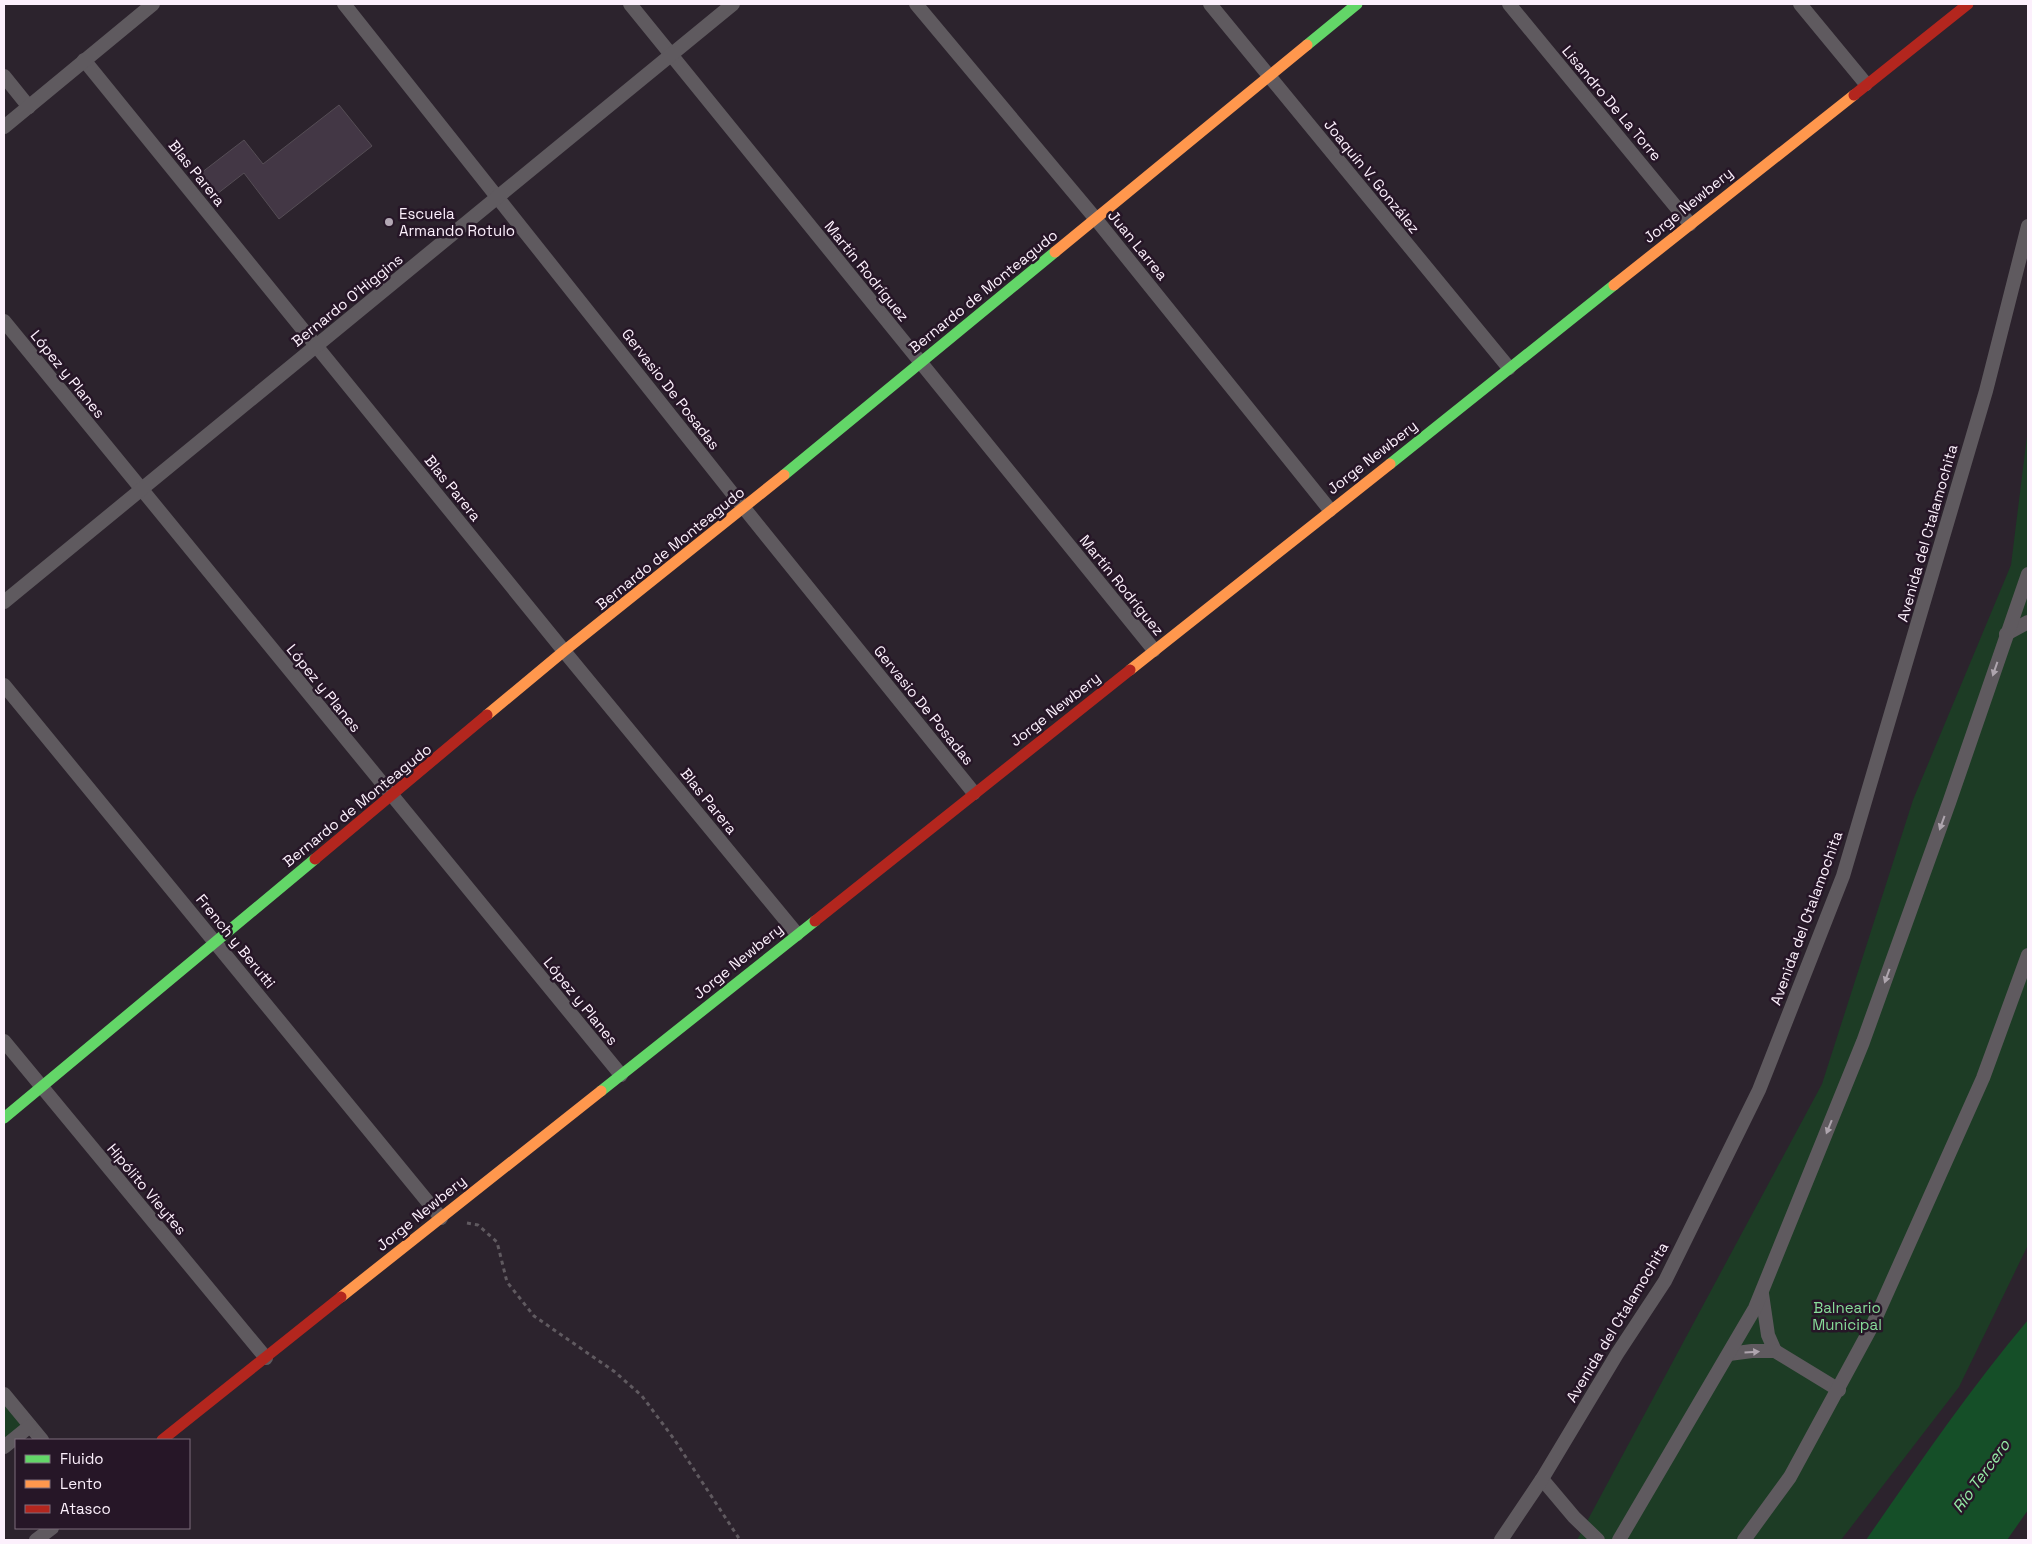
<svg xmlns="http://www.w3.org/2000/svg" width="2032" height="1544" font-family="'Space Grotesk',sans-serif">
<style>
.green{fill:#1d3c25}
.water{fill:#154f28}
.building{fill:#433745;stroke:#554d55}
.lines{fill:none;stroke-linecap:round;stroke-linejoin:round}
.path{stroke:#605a60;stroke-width:3;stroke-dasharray:4 4;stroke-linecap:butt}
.street{stroke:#5f5a5f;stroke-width:14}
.fast{stroke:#63d668;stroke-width:11}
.slow{stroke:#ff974d;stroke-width:11}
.jam{stroke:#b3261e;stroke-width:11}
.oneway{fill:#aea5ae}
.poi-dot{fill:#b3a8b4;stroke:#261627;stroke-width:2}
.labels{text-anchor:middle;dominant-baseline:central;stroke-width:5;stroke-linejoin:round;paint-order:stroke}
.street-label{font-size:15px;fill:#fcf0fc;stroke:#261627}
.poi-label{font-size:15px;fill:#fcf0fc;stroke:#261627;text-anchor:start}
.park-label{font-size:15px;fill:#87dc99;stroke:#261627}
.water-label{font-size:16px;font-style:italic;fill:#95eba6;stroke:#261627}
</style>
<rect width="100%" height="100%" fill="#2c232d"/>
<g class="green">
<path d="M2028 428V1245L1959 1387 1841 1540H1577L1822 1084 1913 800 2011 565Z"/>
<path d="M4 1394 30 1426 4 1447Z"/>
</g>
<path class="water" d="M2028 1320V1510L2007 1540H1866C1918 1465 1969 1390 2028 1320Z"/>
<path class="building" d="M339 105 372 146 279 219 244 173 217 194 201 173 244 140 263 164Z"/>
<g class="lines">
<path class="path" d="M467 1223 478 1225 497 1242 507 1282 534 1316 615 1372 642 1396 674 1439 740 1540"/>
<g class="street">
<path d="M344 4 744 508 974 793"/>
<path d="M630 4 1154 650"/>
<path d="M916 4 1095 218 1330 510"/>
<path d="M1210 4 1509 368"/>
<path d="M1509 4 1690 224"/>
<path d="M1800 4 1866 84"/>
<path d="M84 60 564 651 797 934"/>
<path d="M4 76 29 107"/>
<path d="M4 127 153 4"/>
<path d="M4 321 621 1075"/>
<path d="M4 602 733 4"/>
<path d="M2006 634 2028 622"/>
<path d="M4 685 441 1218"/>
<path d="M4 1041 266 1358"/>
<path d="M1762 1294 1768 1335 1775 1351"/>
<path d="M1729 1354 1752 1351H1775L1839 1390"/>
<path d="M4 1394 42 1440"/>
<path d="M4 1447 30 1426"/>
<path d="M1542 1479 1574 1517 1598 1540"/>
<path d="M36 1540 52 1528"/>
<path d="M1501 1540 1542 1479 1617 1354 1665 1281 1759 1090 1843 876 1986 391 2028 226"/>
<path d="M1619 1540 1755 1308 1863 1042 1949 803 2028 574"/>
<path d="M1744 1540 1790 1477 1873 1324 1983 1078 2028 955"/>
</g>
<g class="fast">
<path d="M1307 45 1357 4"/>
<path d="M1390 464 1614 285"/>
<path d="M784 475 1055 252"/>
<path d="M601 1091 815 921"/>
<path d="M4 1118 315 859"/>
</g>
<g class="slow">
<path d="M1055 252 1307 45"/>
<path d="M1614 285 1854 95"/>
<path d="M1130 670 1390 464"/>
<path d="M487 715 564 651 784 475"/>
<path d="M341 1297 601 1091"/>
</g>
<g class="jam">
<path d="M1854 95 1968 4"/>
<path d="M315 859 487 715"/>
<path d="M815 921 1130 670"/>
<path d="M162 1440 341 1297"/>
</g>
</g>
<defs><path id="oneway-solid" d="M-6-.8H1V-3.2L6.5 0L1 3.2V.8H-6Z" transform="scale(1.25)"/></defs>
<g class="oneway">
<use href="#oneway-solid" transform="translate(1995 669) rotate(109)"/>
<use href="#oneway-solid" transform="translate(1942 823) rotate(110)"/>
<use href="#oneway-solid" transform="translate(1887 976) rotate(110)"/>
<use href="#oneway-solid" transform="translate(1829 1127) rotate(112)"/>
<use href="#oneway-solid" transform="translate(1752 1352) rotate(-4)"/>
</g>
<circle class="poi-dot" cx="389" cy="222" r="5"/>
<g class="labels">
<g class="street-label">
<text transform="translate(1612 103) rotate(50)">Lisandro De La Torre</text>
<text transform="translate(197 173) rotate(51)">Blas Parera</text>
<text transform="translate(1372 176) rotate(51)">Joaquín V. González</text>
<text transform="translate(1688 205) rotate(-39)">Jorge Newbery</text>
<text transform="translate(1138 245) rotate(51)">Juan Larrea</text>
<text transform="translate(867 271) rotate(51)">Martín Rodríguez</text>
<text transform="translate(983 291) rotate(-39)">Bernardo de Monteagudo</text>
<text transform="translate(347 300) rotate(-39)">Bernardo O'Higgins</text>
<text transform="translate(68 374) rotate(51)">López y Planes</text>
<text transform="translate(671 389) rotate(52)">Gervasio De Posadas</text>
<text transform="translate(1372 457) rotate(-38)">Jorge Newbery</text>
<text transform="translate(453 488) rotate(51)">Blas Parera</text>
<text transform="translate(1927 533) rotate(-74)">Avenida del Ctalamochita</text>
<text transform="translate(670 548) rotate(-39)">Bernardo de Monteagudo</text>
<text transform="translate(1122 585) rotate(51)">Martín Rodríguez</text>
<text transform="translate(324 688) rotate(51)">López y Planes</text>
<text transform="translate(924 705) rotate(51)">Gervasio De Posadas</text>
<text transform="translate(1055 709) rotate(-38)">Jorge Newbery</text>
<text transform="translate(709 801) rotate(51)">Blas Parera</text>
<text transform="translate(357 805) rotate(-39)">Bernardo de Monteagudo</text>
<text transform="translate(1806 918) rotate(-70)">Avenida del Ctalamochita</text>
<text transform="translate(236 941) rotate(51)">French y Berutti</text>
<text transform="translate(738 961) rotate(-39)">Jorge Newbery</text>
<text transform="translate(581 1001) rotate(51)">López y Planes</text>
<text transform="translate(147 1189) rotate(50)">Hipólito Vieytes</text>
<text transform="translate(421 1213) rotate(-39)">Jorge Newbery</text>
<text transform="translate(1617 1322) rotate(-59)">Avenida del Ctalamochita</text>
</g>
<g class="poi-label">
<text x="399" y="213">Escuela<tspan x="399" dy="17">Armando Rotulo</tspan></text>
</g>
<g class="park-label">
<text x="1847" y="1307">Balneario<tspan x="1847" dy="17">Municipal</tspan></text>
</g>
<g class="water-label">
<text transform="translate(1981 1476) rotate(-54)">Río Tercero</text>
</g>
</g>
<rect width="2032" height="1544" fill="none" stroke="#fcf0fc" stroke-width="10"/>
<rect x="15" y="1439" width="175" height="90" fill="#261627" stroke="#7c6d7c"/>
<rect x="25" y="1455" width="25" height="8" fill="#63d668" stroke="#7c6d7c"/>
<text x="60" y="1464" font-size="15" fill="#fcf0fc">Fluido</text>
<rect x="25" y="1480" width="25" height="8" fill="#ff974d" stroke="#7c6d7c"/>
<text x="60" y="1489" font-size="15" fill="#fcf0fc">Lento</text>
<rect x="25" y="1505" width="25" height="8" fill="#b3261e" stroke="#7c6d7c"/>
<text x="60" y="1514" font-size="15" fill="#fcf0fc">Atasco</text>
</svg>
